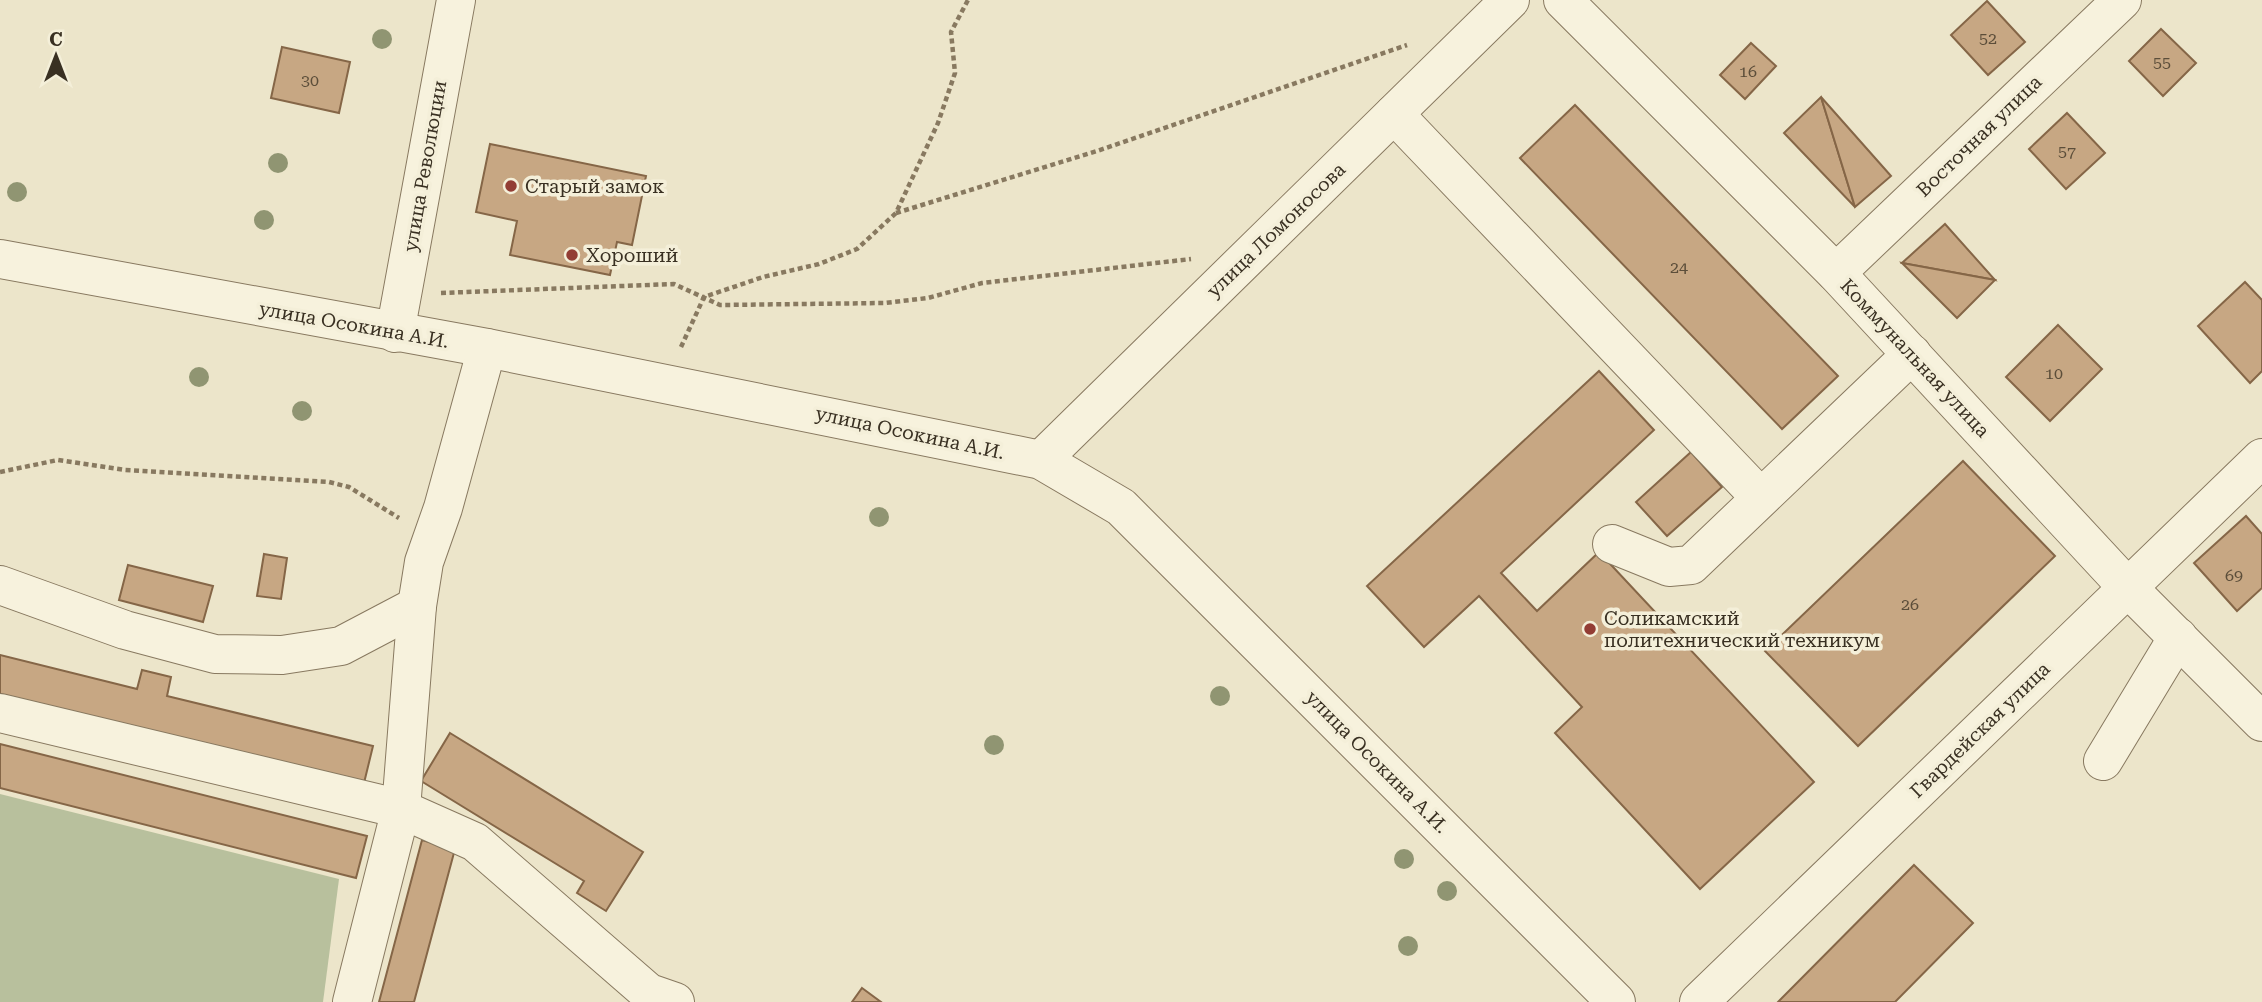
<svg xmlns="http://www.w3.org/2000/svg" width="2262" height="1002" font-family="'Roboto Serif',serif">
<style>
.cemetery{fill:#b8c09d}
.building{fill:#c7a783;stroke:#856647;stroke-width:2}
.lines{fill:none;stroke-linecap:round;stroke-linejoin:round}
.minor-casing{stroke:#887960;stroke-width:40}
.path{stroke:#887960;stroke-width:4.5;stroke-dasharray:5 3.5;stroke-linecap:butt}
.minor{stroke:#f7f2dd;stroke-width:38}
.tree{fill:#909572}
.poi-dot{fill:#933d34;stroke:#f4efd9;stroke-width:2.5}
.labels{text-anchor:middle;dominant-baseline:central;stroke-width:7;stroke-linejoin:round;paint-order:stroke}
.number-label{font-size:16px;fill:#5c4e3a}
.street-label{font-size:19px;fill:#393022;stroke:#f4efd9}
.poi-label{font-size:19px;fill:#393022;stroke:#f4efd9;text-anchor:start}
</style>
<rect width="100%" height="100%" fill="#ece5ca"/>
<path class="cemetery" d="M0 794 339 879 323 1002H0Z"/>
<g class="building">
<path d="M1987 1 2025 42 1988 75 1951 35Z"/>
<path d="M2161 29 2196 63 2163 96 2129 61Z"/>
<path d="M1751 43 1776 66 1745 99 1720 75Z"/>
<path d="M282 47 350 62 339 113 271 98Z"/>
<path d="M1821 97 1855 207 1784 133Z"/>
<path d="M1821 97 1891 176 1855 207Z"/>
<path d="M1575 105 1838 376 1782 429 1520 158Z"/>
<path d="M2067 113 2105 153 2066 189 2029 149Z"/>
<path d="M490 144 646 176 632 245 617 242 610 275 510 255 517 221 476 212Z"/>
<path d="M1945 224 1995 280 1902 263Z"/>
<path d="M1902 263 1995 280 1957 318Z"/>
<path d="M2245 282 2262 300V371L2250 383 2198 326Z"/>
<path d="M2058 325 2102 369 2050 421 2006 377Z"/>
<path d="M1599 371 1654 430 1501 573 1537 611 1599 552 1814 782 1700 889 1555 733 1582 707 1479 596 1424 647 1367 586Z"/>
<path d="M1691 452 1722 487 1667 536 1636 502Z"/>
<path d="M1963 461 2055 556 1858 746 1765 651Z"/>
<path d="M2246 516 2262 534V588L2237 611 2194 563Z"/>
<path d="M264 554 287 558 281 599 257 596Z"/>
<path d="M128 565 213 586 203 622 119 600Z"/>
<path d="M0 655 137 689 142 670 171 677 167 696 373 746 364 783 0 694Z"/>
<path d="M450 733 643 852 606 911 577 893 584 881 421 781Z"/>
<path d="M0 744 367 836 356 878 0 788Z"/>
<path d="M422 840 455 849 414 1002H379Z"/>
<path d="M1914 865 1973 923 1895 1002H1778Z"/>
<path d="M862 988 881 1002H852Z"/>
</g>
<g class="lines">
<g class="minor-casing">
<g id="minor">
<path d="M1563 0 1836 273 2128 588 2262 722"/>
<path d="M1394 114 1760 497"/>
<path d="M0 259 487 348 1041 460 1121 507 1616 1002"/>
<path d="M1836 273 2122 0"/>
<path d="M395 333 456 0"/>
<path d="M1041 460 1510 0"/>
<path d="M1612 544 1669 567 1691 565 1912 354"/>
<path d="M0 585 125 630 215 654 282 655 341 646 417 606"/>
<path d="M0 713 401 809 475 842 649 993 675 1002"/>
<path d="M2103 761 2178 637"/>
<path d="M352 1002 401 809 417 606 424 562 443 508 487 348"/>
<path d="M1699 1002 2262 458"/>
</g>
</g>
<g class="path">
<path d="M896 213 1097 151 1407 45"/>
<path d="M441 293 674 284 720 305 885 303 928 298 982 283 1191 259"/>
<path d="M681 347 704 297 763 277 819 264 857 249 896 213 938 123 955 73 951 32 968 0"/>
<path d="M0 472 58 460 125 470 329 482 349 487 399 518"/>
</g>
<use href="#minor" class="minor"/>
</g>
<g class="tree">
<circle cx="382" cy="39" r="10"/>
<circle cx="278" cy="163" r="10"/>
<circle cx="17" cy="192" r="10"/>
<circle cx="264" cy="220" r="10"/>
<circle cx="199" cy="377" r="10"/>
<circle cx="302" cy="411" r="10"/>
<circle cx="879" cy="517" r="10"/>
<circle cx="1220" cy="696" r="10"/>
<circle cx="994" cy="745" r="10"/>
<circle cx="1404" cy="859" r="10"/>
<circle cx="1447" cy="891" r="10"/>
<circle cx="1408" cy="946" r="10"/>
</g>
<g class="poi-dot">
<circle cx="511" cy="186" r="7"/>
<circle cx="572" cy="255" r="7"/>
<circle cx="1590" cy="629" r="7"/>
</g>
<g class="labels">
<g class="number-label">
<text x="1988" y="38">52</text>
<text x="2162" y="62">55</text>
<text x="1748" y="71">16</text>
<text x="310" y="80">30</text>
<text x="2067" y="151">57</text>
<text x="1679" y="267">24</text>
<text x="2054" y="373">10</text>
<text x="2234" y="575">69</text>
<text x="1910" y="604">26</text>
</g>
<g class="street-label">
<text transform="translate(1979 136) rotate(-44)">Восточная улица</text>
<text transform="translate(425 166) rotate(-80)">улица Революции</text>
<text transform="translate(1276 230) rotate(-44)">улица Ломоносова</text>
<text transform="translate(354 325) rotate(10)">улица Осокина А.И.</text>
<text transform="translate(1915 358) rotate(47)">Коммунальная улица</text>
<text transform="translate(910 433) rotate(12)">улица Осокина А.И.</text>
<text transform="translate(1980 730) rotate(-44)">Гвардейская улица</text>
<text transform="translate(1377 762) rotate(45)">улица Осокина А.И.</text>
</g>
<g class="poi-label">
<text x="525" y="186">Старый замок</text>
<text x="586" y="255">Хороший</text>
<text x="1604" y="618">Соликамский<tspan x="1604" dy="22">политехнический техникум</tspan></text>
</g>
</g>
<g transform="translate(56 56)" stroke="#f4efd9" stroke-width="5" paint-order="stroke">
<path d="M0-5L12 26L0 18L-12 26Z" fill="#393022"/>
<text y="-10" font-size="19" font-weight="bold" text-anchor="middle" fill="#393022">С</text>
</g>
</svg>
